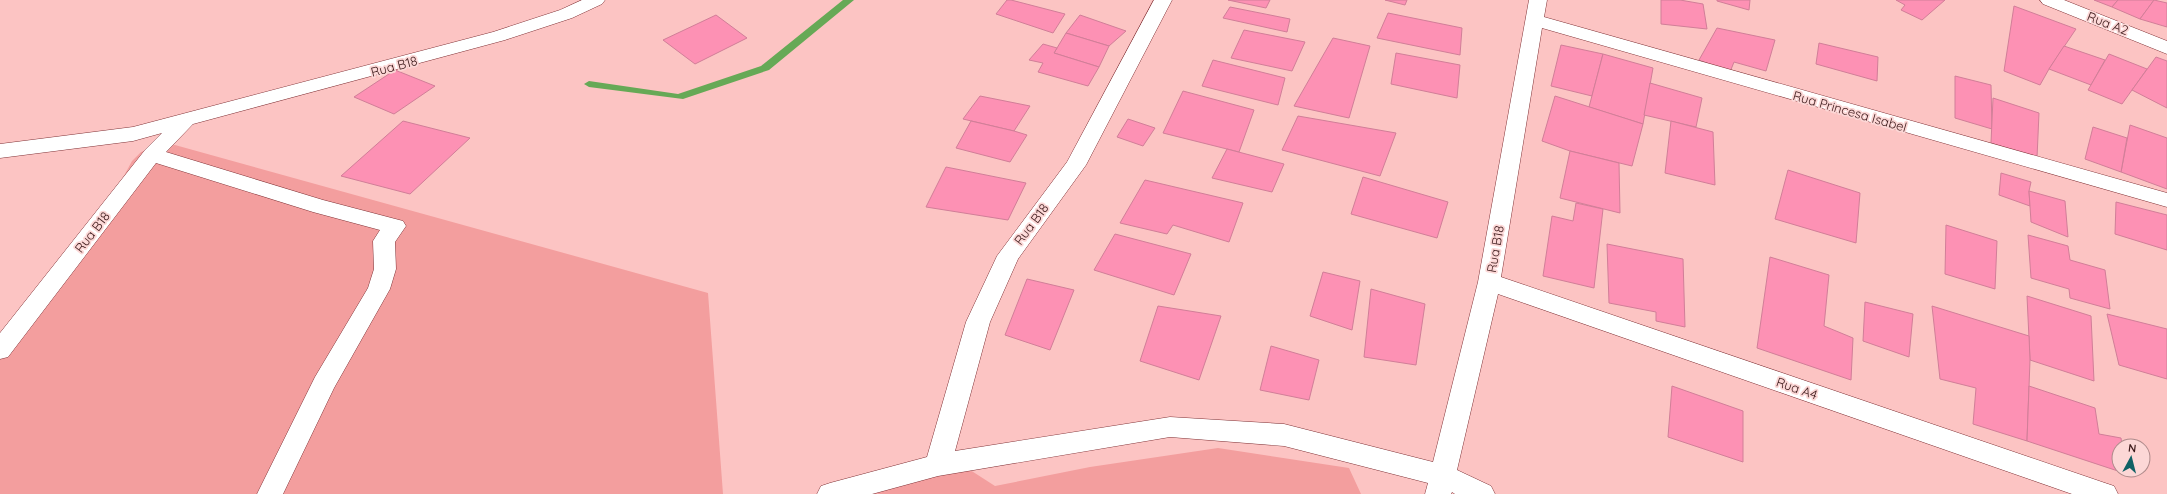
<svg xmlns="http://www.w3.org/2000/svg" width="2167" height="494" font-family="Quicksand,sans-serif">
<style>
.green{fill:#f39e9e}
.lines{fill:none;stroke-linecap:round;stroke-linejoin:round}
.stream{fill:#66a956;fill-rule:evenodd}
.building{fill:#fd91b4;stroke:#d17e98}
.minor-casing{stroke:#803337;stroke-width:1}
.minor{fill:#fff;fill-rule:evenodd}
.labels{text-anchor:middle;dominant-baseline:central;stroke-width:3.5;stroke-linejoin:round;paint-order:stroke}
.street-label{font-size:13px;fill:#3b191a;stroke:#fcd7d6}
</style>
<rect width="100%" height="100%" fill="#fcc4c3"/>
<g class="green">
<path d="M175 145 708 293 723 494H0V345L98 224 132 161 141 152 159 146Z"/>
<path d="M1218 448 1349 468 1361 494H849L967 468 995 486 1090 467Z"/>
</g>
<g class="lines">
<path class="stream" d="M843 0H854L769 70 683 99 589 87 584 84 589 81 678 94 761 66Z"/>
</g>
<g class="building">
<path d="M1007 0H1011L1065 14 1053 33 996 14Z"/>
<path d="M1228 0H1270L1266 8Z"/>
<path d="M1385 0H1407L1405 5Z"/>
<path d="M1661 0H1680L1703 4 1707 29 1661 24Z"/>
<path d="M1717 0H1750L1749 10 1717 1Z"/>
<path d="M1896 0H1945L1922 20 1901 10 1905 5Z"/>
<path d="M2094 0H2118L2112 7Z"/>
<path d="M2118 0H2154L2140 19 2112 7Z"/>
<path d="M2154 0 2167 3V27L2140 19Z"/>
<path d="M2014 6 2076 29 2049 69 2040 85 2004 71Z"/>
<path d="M1230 7 1290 19 1287 32 1223 18Z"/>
<path d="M1388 13 1462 28 1460 55 1377 38Z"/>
<path d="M716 15 747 38 695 64 663 40Z"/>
<path d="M1080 15 1126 31 1109 46 1066 33Z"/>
<path d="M1717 28 1775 40 1766 71 1734 62 1730 72 1699 60Z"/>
<path d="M1244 30 1305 42 1292 71 1231 58Z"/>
<path d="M1066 33 1109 46 1099 67 1054 53Z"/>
<path d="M1333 38 1370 46 1349 118 1294 106Z"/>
<path d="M1819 43 1878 57 1877 81 1816 64Z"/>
<path d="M1043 44 1057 48 1054 53 1099 67 1088 86 1038 72 1043 63 1029 60Z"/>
<path d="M1561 45 1603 54 1592 96 1551 86Z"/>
<path d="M2064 46 2105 60 2091 85 2049 69Z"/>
<path d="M1396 53 1460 65 1457 98 1391 84Z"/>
<path d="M1603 54 1653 68 1643 124 1589 107Z"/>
<path d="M2109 54 2147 69 2122 104 2088 90Z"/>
<path d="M2156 57 2167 61V108L2132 90Z"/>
<path d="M1213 60 1285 78 1278 105 1202 86Z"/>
<path d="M395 70 435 86 394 114 354 97Z"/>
<path d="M1955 76 1991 85 1992 129 1955 118Z"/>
<path d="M1650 83 1702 98 1696 127 1644 115Z"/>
<path d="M1183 91 1254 110 1239 152 1163 133Z"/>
<path d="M980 96 1030 106 1014 131 963 119Z"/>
<path d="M1555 96 1643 124 1632 166 1570 151 1542 141Z"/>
<path d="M1993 98 2039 113 2037 158 1991 143Z"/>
<path d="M1298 116 1396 133 1380 176 1282 150Z"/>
<path d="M1128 119 1155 128 1143 146 1117 137Z"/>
<path d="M403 121 470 138 410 194 341 176Z"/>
<path d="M971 121 1014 131 1027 135 1010 162 956 148Z"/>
<path d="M1671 121 1713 132 1715 185 1665 173Z"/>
<path d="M2130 125 2167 138V189L2121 172Z"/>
<path d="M2093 127 2127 138 2121 172 2085 159Z"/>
<path d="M1227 149 1284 164 1272 192 1212 178Z"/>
<path d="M1570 151 1619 163 1620 213 1560 198Z"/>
<path d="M946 167 1026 183 1008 220 926 207Z"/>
<path d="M1788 170 1860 193 1856 243 1775 219Z"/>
<path d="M2001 173 2031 182 2029 191 2030 206 1999 195Z"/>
<path d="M1363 177 1448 202 1437 238 1351 214Z"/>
<path d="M1145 180 1243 203 1229 242 1173 225 1167 234 1120 223Z"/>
<path d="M2029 191 2065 201 2068 237 2031 222Z"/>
<path d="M2116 202 2167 215V250L2115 234Z"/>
<path d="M1576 203 1603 209 1594 288 1543 276 1552 216 1573 221Z"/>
<path d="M1946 225 1997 241 1995 289 1945 274Z"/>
<path d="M1115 234 1191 254 1174 295 1094 270Z"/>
<path d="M2028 235 2068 246 2070 260 2105 270 2110 309 2070 298 2069 289 2031 278Z"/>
<path d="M1607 244 1683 259 1685 327 1656 321V312L1609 303Z"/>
<path d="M1770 257 1829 275 1824 326 1853 338 1851 380 1757 348Z"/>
<path d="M1323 272 1360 281 1352 330 1310 316Z"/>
<path d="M1027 279 1074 290 1050 350 1005 335Z"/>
<path d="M1371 289 1425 304 1416 365 1364 357Z"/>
<path d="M2027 296 2091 316 2094 381 2030 360Z"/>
<path d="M1865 302 1913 314 1909 357 1863 341Z"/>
<path d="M1158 306 1221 316 1199 380 1140 361Z"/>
<path d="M1932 306 2029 336 2030 360 2027 441 1973 424 1976 388 1940 379Z"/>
<path d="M2107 314 2167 329V379L2119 365Z"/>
<path d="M1271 346 1319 360 1309 400 1260 390Z"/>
<path d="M1672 386 1743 411V462L1668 437Z"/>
<path d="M2029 386 2095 408 2099 434 2121 438 2122 446H2119V470H2127V474L2027 441Z"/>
</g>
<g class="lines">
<g class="minor-casing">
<g id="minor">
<path d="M582 0H605L602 4 572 18 505 40 193 124 166 152 323 200 403 221 406 226 395 242 396 269 390 289 334 388 283 494H257L315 377 368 288 374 269 373 241 380 230 313 212 156 163 8 357 0 359V333L145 150 162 133 133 141 0 158V144L133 127 493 32 560 10Z"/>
<path d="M1154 0H1172L1086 165 1018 259 990 322 955 451 1170 417 1284 424 1433 462 1478 282 1529 0H1547L1544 17 2167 193V207L1542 28 1501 277 2105 483 2114 486 2118 494H2072L1498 294 1457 470 1491 486 1495 494H1455L1452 492 1451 494H1425L1428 483 1284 446 1170 437 938 476 872 494H817L821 486 830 483 927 457 966 322 997 256 1067 162Z"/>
<path d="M2040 0H2064L2167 41V54L2043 4Z"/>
</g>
</g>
<use href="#minor" class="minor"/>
</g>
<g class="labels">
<g class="street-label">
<text transform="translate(2108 23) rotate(21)">Rua A2</text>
<text transform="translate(394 66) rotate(-15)">Rua B18</text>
<text transform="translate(1850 111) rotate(16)">Rua Princesa Isabel</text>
<text transform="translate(1031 224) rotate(-53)">Rua B18</text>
<text transform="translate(92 232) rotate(-52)">Rua B18</text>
<text transform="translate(1495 249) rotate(-80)">Rua B18</text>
<text transform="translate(1797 388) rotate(19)">Rua A4</text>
</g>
</g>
<g transform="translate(2131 458) rotate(7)"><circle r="19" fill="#fcd7d6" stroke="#af8b8b"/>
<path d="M0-3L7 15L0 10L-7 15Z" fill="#106165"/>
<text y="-6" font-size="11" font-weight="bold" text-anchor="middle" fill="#3b191a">N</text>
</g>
</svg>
